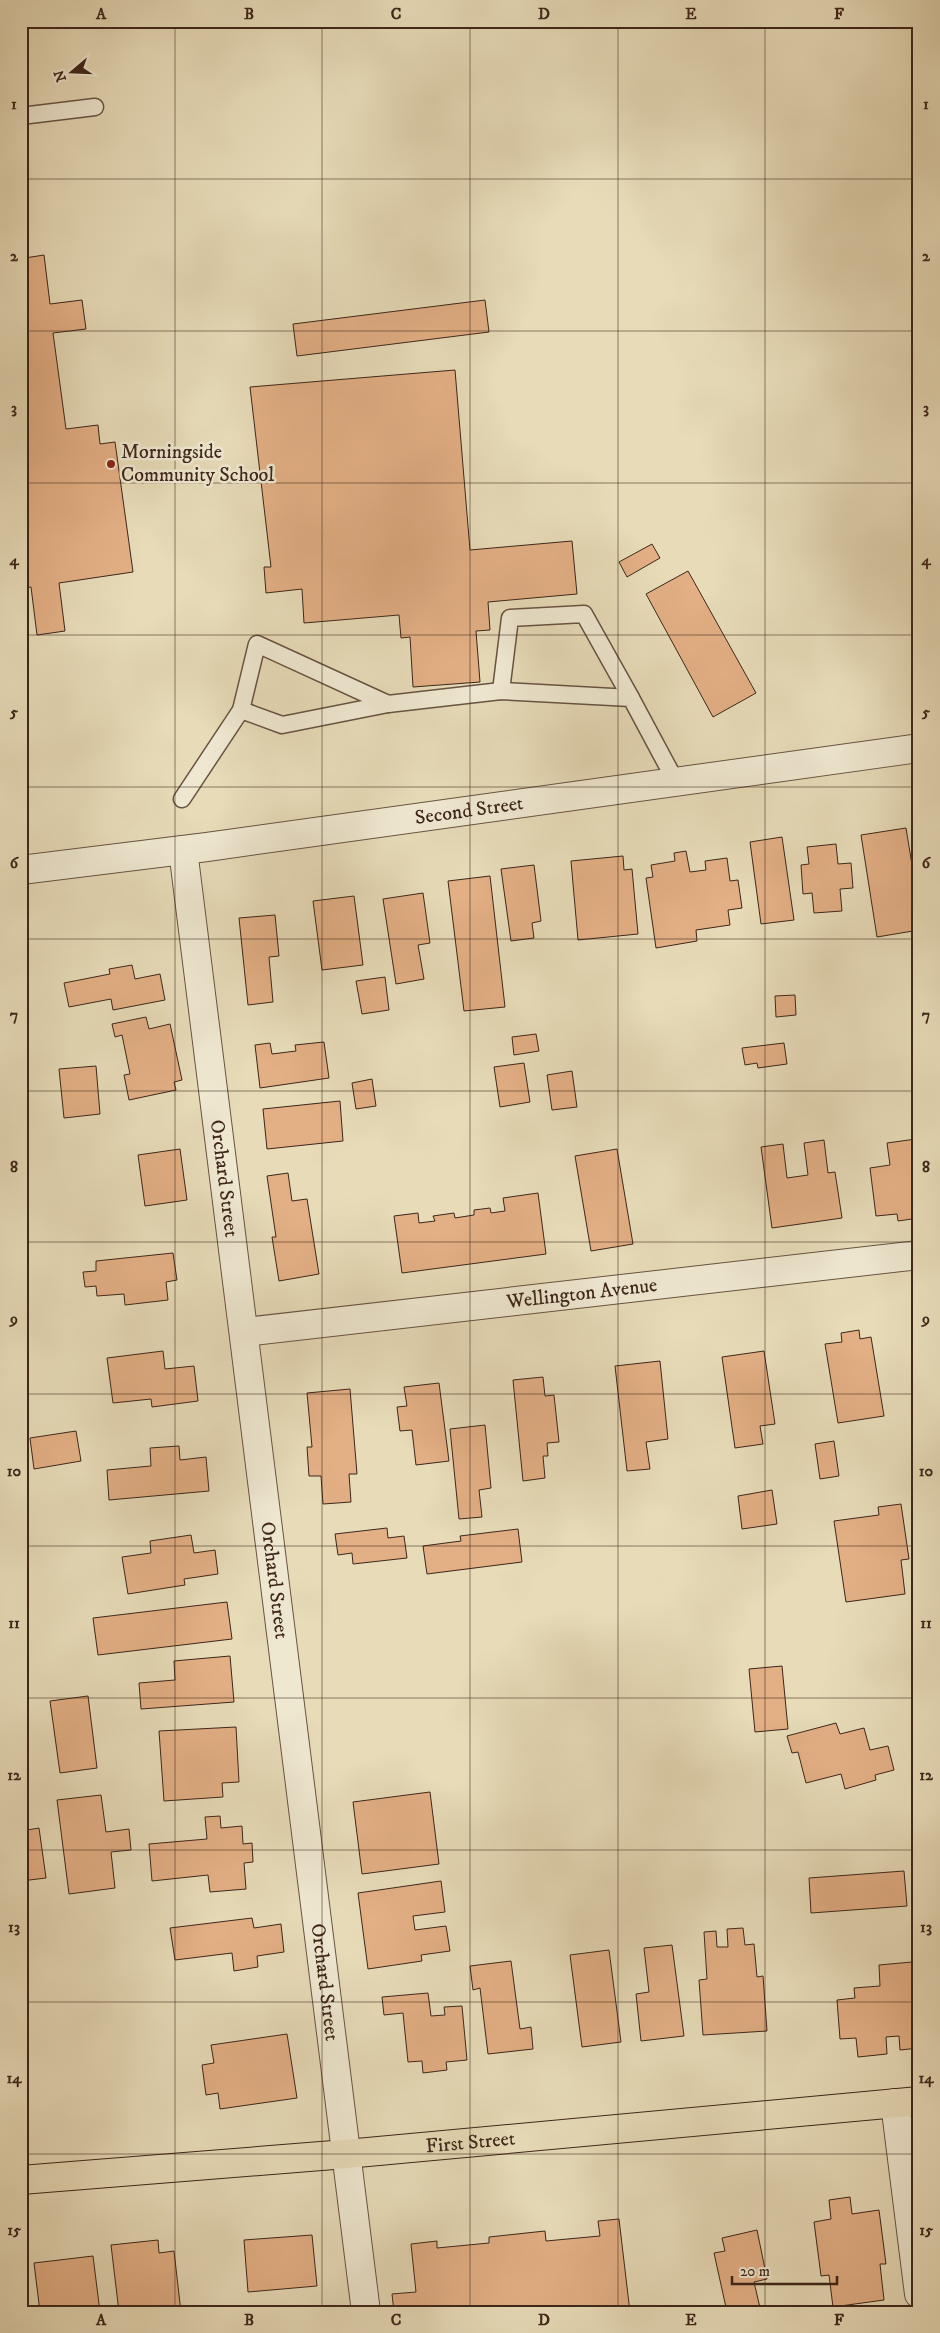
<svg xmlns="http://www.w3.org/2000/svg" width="940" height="2333" font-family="'IM FELL DW Pica',serif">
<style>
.building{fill:#e3af85;stroke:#3d261a}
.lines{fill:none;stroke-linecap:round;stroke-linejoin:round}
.service-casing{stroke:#685342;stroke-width:19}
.minor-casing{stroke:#685342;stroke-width:30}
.tertiary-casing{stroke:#685342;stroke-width:30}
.primary-casing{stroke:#3d261a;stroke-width:30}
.service{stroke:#efe8d1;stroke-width:16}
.minor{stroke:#efe8d1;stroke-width:28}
.tertiary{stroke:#efe8d1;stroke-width:28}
.primary{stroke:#e7dbb8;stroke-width:28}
.grid{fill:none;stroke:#3d261a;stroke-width:1;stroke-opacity:0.55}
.poi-dot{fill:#8f2418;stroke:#efe8d1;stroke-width:2}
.labels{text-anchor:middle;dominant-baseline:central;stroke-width:5;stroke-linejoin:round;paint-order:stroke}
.poi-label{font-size:20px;fill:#3d261a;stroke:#efe8d1;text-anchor:start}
.street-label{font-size:20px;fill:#3d261a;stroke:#efe8d1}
.neatline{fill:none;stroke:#3d261a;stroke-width:2}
.grid-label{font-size:16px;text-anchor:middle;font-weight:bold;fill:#3d261a}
</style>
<rect width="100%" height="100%" fill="#e7dbb8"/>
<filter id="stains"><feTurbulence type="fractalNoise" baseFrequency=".004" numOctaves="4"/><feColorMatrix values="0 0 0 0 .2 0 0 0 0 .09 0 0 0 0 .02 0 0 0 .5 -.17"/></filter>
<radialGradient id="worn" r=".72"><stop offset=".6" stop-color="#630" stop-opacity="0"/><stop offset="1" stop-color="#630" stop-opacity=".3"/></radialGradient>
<g class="building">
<path d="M21 232 25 258 44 255 50 304 82 300 86 329 53 333 66 429 98 425 100 444 115 442 133 572 59 583 65 631 37 635 31 587 21 588Z"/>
<path d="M485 300 489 332 297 356 293 324Z"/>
<path d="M455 370 470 550 572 541 577 594 488 602 490 630 476 631 480 682 413 687 410 637 401 638 399 615 304 623 302 589 266 593 264 567H271L250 387Z"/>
<path d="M652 544 660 558 627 577 619 562Z"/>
<path d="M688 571 756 693 713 717 646 594Z"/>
<path d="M906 828 919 908V930L877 937 861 835Z"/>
<path d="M782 837 794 920 761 924 750 842Z"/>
<path d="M836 844 838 864 851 863 853 888 840 889 842 911 814 913 812 893 803 894 801 865 809 864 807 847Z"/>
<path d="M686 851 690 872 706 870 705 861 727 858 730 881 738 880 742 908 728 910 730 925 696 930 697 941 656 948 646 878 653 877 651 865 675 861 674 853Z"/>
<path d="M623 856 624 870 632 869 638 934 578 940 571 861Z"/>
<path d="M534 865 541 921 532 923 534 938 511 941 501 869Z"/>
<path d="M490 876 505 1007 464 1011 448 881Z"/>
<path d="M423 893 430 943 418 945 424 979 396 984 383 899Z"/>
<path d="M354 896 363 965 322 970 313 901Z"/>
<path d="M275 915 279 956 269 957 273 1002 248 1005 239 918Z"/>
<path d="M132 965 135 979 160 974 165 1000 113 1010 111 999 69 1007 64 983 110 974 109 969Z"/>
<path d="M385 977 389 1010 362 1014 356 981Z"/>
<path d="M795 995 796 1015 776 1017 775 996Z"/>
<path d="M146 1017 149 1029 170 1024 182 1080 174 1082 176 1090 129 1100 124 1075 130 1074 122 1035 115 1037 112 1024Z"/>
<path d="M536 1034 539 1051 514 1055 512 1037Z"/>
<path d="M324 1042 329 1078 260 1088 255 1045 270 1043 272 1054 296 1051 295 1045Z"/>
<path d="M784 1043 787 1064 758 1068 757 1063 745 1065 742 1048Z"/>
<path d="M524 1063 530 1102 500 1107 494 1067Z"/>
<path d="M96 1066 100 1114 64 1118 59 1069Z"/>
<path d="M572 1071 577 1107 552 1110 547 1075Z"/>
<path d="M372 1079 376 1106 356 1109 352 1083Z"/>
<path d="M340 1101 343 1141 267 1149 263 1109Z"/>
<path d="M916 1139 919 1160V1218L898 1221 897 1214 876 1216 870 1168 890 1165 887 1143Z"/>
<path d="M824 1140 828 1173 835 1172 842 1218 772 1228 761 1147 783 1144 787 1178 808 1175 804 1143Z"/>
<path d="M180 1149 187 1200 145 1206 138 1155Z"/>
<path d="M617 1149 633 1244 591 1251 575 1156Z"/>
<path d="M288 1173 292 1201 307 1199 319 1274 279 1281 272 1237H276L267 1176Z"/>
<path d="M538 1193 546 1254 402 1273 394 1216 418 1213 419 1223 435 1221 433 1216 454 1213 455 1218 474 1215V1210L490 1208 491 1213 505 1211 503 1198Z"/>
<path d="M173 1253 177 1280 166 1282 168 1300 125 1305 124 1294 97 1296 96 1286 85 1287 83 1272 96 1271V1261Z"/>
<path d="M859 1330 860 1339 871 1337 884 1416 838 1423 825 1344 842 1342 841 1333Z"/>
<path d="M163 1351 165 1369 194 1366 198 1401 152 1407 151 1399 113 1403 107 1358Z"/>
<path d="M764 1351 775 1424 760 1426 763 1444 735 1448 722 1357Z"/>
<path d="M660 1361 668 1439 646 1442 650 1469 627 1471 615 1366Z"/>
<path d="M543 1377 545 1396 554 1395 559 1442 547 1443 548 1456H543L545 1478 523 1481 513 1380Z"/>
<path d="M439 1383 449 1461 416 1465 412 1430 400 1431 397 1407 407 1406 404 1387Z"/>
<path d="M350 1389 357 1474H349L351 1502 323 1504 321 1476H309L307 1447H312L307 1393Z"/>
<path d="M485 1425 491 1488 479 1490 482 1517 459 1519 450 1429Z"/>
<path d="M76 1431 81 1461 34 1469 30 1438Z"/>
<path d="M834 1441 839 1476 820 1479 815 1444Z"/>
<path d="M179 1446 180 1460 206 1457 209 1491 109 1500 107 1470 151 1466 150 1448Z"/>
<path d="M772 1490 777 1524 742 1529 738 1496Z"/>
<path d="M901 1504 909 1559 901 1560 905 1594 846 1602 834 1521 879 1515 878 1507Z"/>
<path d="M387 1528 388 1538 404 1536 407 1558 353 1564 352 1553 338 1555 335 1534Z"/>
<path d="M518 1529 522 1562 427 1574 423 1546 461 1541 460 1536Z"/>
<path d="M191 1535 194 1553 215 1550 218 1574 184 1579 185 1585 128 1594 122 1557 151 1553 150 1541Z"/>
<path d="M227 1602 232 1639 98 1655 93 1618Z"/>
<path d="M230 1656 234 1702 141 1709 139 1683 175 1680 174 1661Z"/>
<path d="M782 1666 788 1729 755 1732 749 1669Z"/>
<path d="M88 1696 97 1768 60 1773 50 1701Z"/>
<path d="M836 1723 840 1734 864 1728 870 1750 888 1746 894 1770 875 1775 876 1780 845 1789 841 1774 806 1783 798 1752 792 1753 787 1736Z"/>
<path d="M236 1727 239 1782 222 1783 223 1797 164 1801 159 1731Z"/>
<path d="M430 1792 439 1864 362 1874 353 1802Z"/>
<path d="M101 1795 106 1832 129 1829 131 1850 111 1852 115 1888 69 1894 57 1800Z"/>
<path d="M220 1816 221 1828 242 1826 243 1844 252 1843 253 1862 244 1863 246 1889 210 1892 208 1875 152 1881 149 1844 207 1839 205 1817Z"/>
<path d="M39 1828 46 1878 21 1881V1831Z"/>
<path d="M904 1871 907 1906 811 1913 809 1878Z"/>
<path d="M441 1881 445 1912 413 1916 415 1930 446 1926 450 1951 421 1955 422 1961 368 1969 358 1893Z"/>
<path d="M252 1918 254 1928 281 1924 284 1952 257 1956 258 1967 234 1971 232 1953 175 1960 170 1928Z"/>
<path d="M743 1928 745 1945 754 1944 757 1977 763 1976 767 2031 703 2035 699 1980 707 1979 704 1932 716 1931 717 1947H728L727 1929Z"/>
<path d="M672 1945 684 2036 641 2041 636 1994 649 1992 644 1948Z"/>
<path d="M609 1950 621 2042 582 2047 570 1955Z"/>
<path d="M511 1961 520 2029 531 2027 533 2049 488 2054 480 1988 473 1990 470 1966Z"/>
<path d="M912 1962 913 1974H919V2048L900 2050 899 2036 886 2037 887 2054 858 2057 856 2038 840 2039 837 2000 855 1998 854 1988 880 1986 879 1965Z"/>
<path d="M428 1993 431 2016 445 2015 444 2007 462 2006 467 2060 446 2062 447 2070 423 2073 422 2061 408 2062 403 2013 384 2015 382 1997Z"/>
<path d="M287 2034 297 2098 220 2109 218 2093 206 2095 202 2065 214 2063 211 2045Z"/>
<path d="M850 2197 852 2214 879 2210 886 2264H880L884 2300 833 2307 829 2275 821 2276 814 2222 831 2219 829 2200Z"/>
<path d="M619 2219 630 2312H394L392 2294 416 2292 411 2244 437 2241V2248L489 2243V2237L545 2231 546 2241 600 2236 598 2221Z"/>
<path d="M757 2230 767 2279 754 2282 761 2312H727L714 2253 725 2251 722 2238Z"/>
<path d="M312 2235 317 2286 248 2292 244 2240Z"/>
<path d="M158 2240 159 2253 174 2251 181 2312H119L111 2245Z"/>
<path d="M93 2256 100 2312H40L34 2263Z"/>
</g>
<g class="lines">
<g class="service-casing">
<g id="service">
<path d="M21 116 95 107"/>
<path d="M501 691 510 618 584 614 631 698"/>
<path d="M241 710 282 725 388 704"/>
<path d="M182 799 241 710 257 644 388 704 501 691 631 698 676 782"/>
</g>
</g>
<g class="minor-casing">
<g id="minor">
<path id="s1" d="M183 850 366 2312"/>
<path id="s2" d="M245 1332 919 1255"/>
<path d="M895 2103 919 2294"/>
</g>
</g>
<g class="tertiary-casing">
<g id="tertiary">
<path id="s3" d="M21 870 207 847 919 748"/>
</g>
</g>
<g class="primary-casing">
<g id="primary">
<path id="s4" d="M21 2180 346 2154 919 2101"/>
</g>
</g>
<use href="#service" class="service"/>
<use href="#minor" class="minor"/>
<use href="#tertiary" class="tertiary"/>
<use href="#primary" class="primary"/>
</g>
<path class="grid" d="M175 21V2312M322 21V2312M470 21V2312M618 21V2312M765 21V2312M21 179H919M21 331H919M21 483H919M21 635H919M21 787H919M21 939H919M21 1091H919M21 1242H919M21 1394H919M21 1546H919M21 1698H919M21 1850H919M21 2002H919M21 2154H919"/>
<circle class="poi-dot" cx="111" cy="464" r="5"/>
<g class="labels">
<g class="poi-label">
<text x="121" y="452">Morningside<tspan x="121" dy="23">Community School</tspan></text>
</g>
<g class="street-label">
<text stroke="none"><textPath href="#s3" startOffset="452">Second Street</textPath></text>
<text stroke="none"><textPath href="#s1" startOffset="331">Orchard Street</textPath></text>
<text stroke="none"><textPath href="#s2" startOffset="339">Wellington Avenue</textPath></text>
<text stroke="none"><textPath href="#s1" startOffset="736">Orchard Street</textPath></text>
<text stroke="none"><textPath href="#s1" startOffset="1141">Orchard Street</textPath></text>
<text stroke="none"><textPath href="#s4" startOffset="451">First Street</textPath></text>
</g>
</g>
<rect width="940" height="2333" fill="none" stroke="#e7dbb8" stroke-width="55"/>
<g transform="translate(72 72) rotate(251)" stroke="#efe8d1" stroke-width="4" paint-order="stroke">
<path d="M0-4L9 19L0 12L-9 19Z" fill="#3d261a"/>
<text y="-8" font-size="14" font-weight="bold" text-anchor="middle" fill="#3d261a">N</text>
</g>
<path d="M732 2276v8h105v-8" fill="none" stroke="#3d261a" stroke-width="2.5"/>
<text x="740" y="2276" font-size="15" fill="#3d261a" stroke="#efe8d1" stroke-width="4" paint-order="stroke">20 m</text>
<rect x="28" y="28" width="884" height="2278" class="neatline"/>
<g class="grid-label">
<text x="101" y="19">A</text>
<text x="249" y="19">B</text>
<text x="396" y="19">C</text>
<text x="544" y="19">D</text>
<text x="691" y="19">E</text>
<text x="839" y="19">F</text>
<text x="14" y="109">1</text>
<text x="926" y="109">1</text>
<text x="14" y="261">2</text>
<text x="926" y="261">2</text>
<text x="14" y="413">3</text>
<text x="926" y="413">3</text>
<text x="14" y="565">4</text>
<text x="926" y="565">4</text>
<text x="14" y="717">5</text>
<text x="926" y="717">5</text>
<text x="14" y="868">6</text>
<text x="926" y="868">6</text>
<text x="14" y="1020">7</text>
<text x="926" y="1020">7</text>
<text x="14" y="1172">8</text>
<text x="926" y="1172">8</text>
<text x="14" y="1324">9</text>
<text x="926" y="1324">9</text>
<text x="14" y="1476">10</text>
<text x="926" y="1476">10</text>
<text x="14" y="1628">11</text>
<text x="926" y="1628">11</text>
<text x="14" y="1780">12</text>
<text x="926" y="1780">12</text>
<text x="14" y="1932">13</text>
<text x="926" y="1932">13</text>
<text x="14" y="2083">14</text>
<text x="926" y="2083">14</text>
<text x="14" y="2235">15</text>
<text x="926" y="2235">15</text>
<text x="101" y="2325">A</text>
<text x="249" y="2325">B</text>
<text x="396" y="2325">C</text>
<text x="544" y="2325">D</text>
<text x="691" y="2325">E</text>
<text x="839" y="2325">F</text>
</g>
<rect width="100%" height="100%" filter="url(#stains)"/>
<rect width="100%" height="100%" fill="url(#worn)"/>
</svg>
